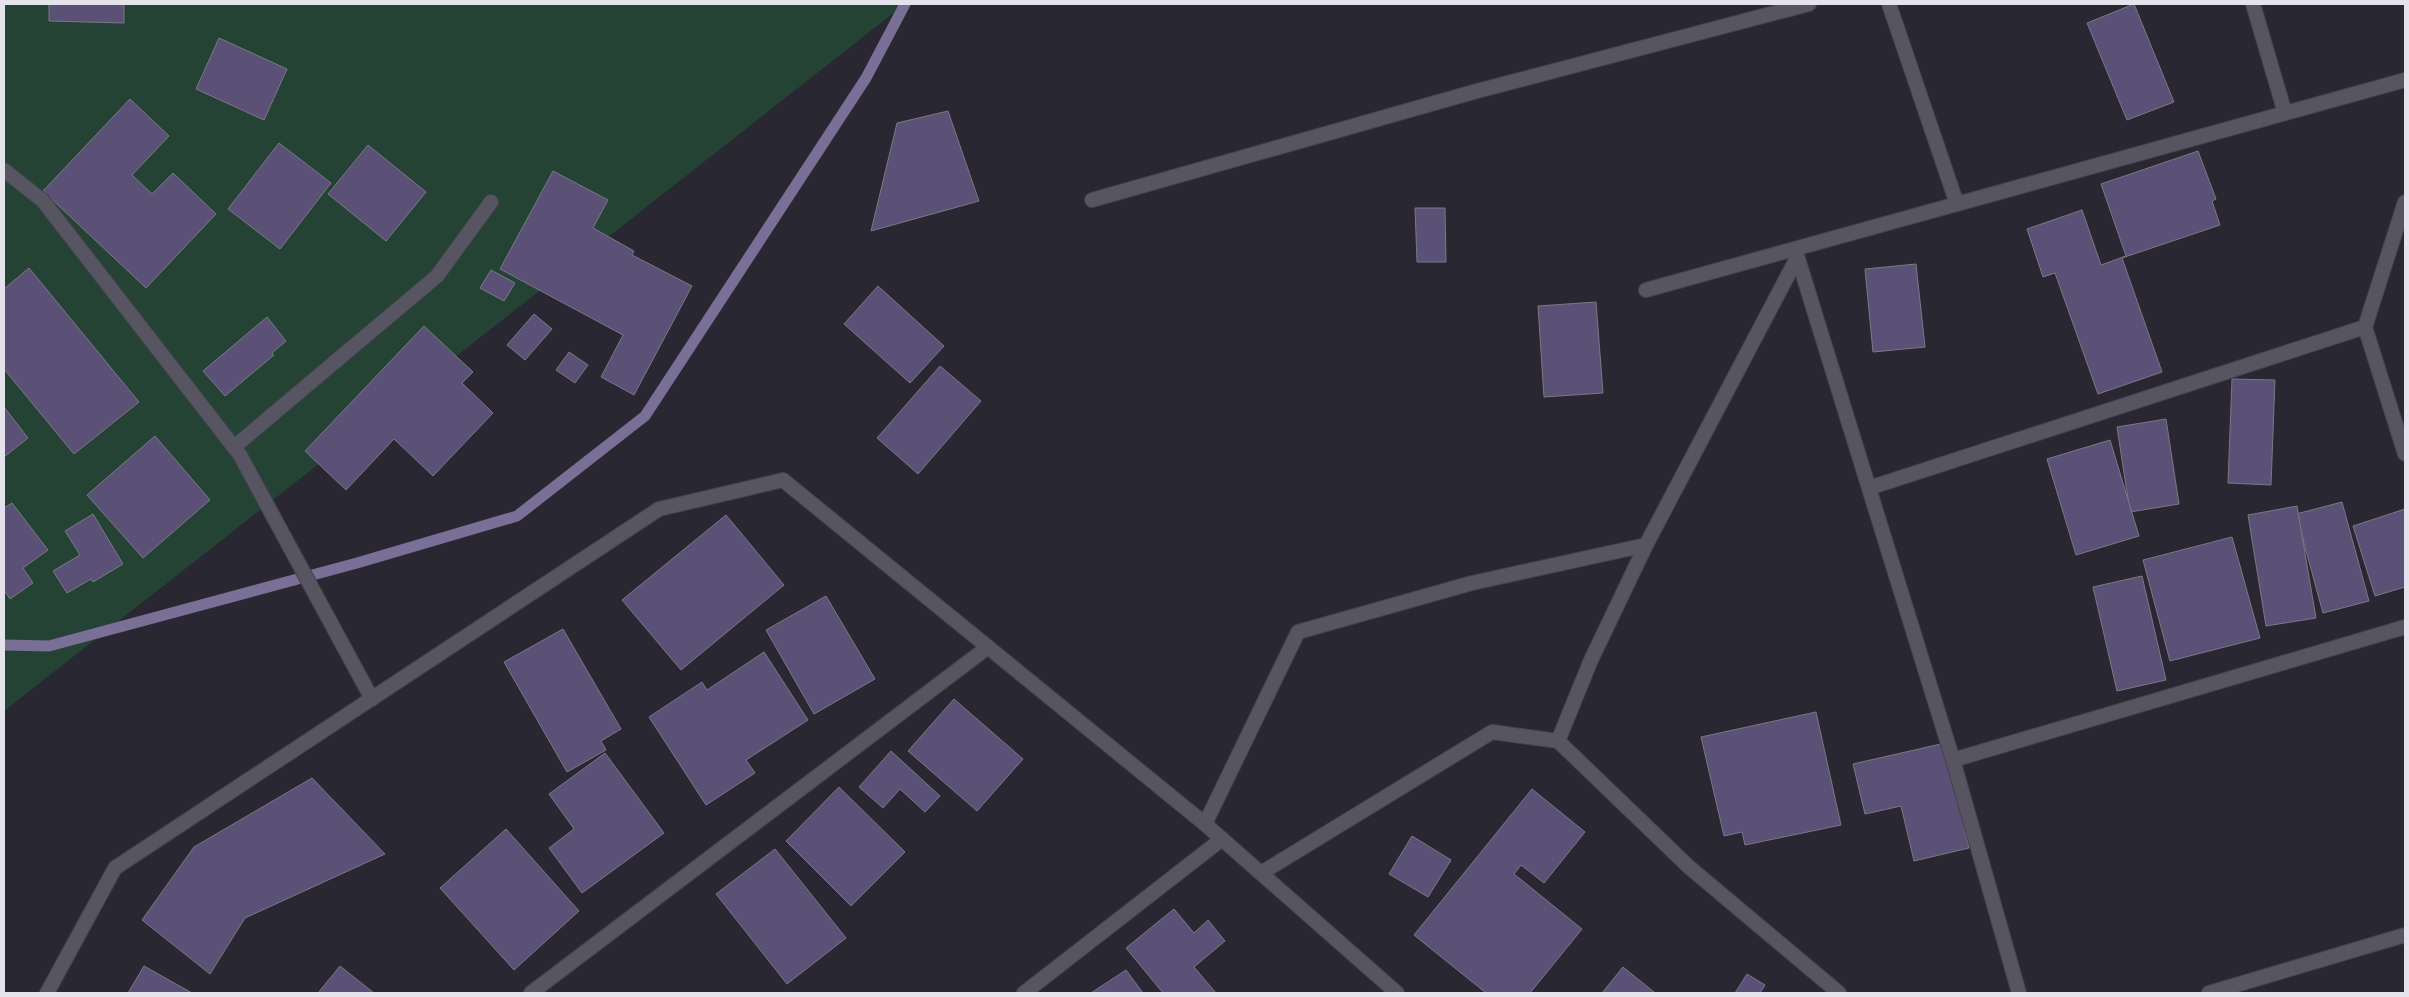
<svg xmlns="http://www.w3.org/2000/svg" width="2409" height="997" font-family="Figtree,sans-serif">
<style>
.green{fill:#244335}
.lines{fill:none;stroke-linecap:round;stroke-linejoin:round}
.stream{stroke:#796f97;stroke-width:11}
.building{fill:#5b5177;stroke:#7b7885}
.minor-casing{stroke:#44424c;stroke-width:16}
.minor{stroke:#585562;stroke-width:14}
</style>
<rect width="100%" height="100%" fill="#292732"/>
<path class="green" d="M4 4H905L4 711Z"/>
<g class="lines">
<path class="stream" d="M4 645 49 646 357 563 517 516 645 416 866 78 905 4"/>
</g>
<g class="building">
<path d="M49 4H124V23L49 21Z"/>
<path d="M2134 4 2174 102 2127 120 2087 23Z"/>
<path d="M219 38 287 69 264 120 196 89Z"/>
<path d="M130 99 169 136 132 175 152 194 173 173 216 214 146 288 43 191Z"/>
<path d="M948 111 979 201 871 231 897 123Z"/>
<path d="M279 143 331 183 280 249 228 209Z"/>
<path d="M368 145 426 192 386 241 328 194Z"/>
<path d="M2198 151 2216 199 2212 201 2220 225 2122 258 2162 372 2098 394 2055 273 2043 277 2027 229 2082 210 2101 265 2126 256 2101 184Z"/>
<path d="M553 171 608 200 593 228 634 251 632 255 692 286 634 395 601 377 623 335 500 269Z"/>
<path d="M1415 208H1445L1446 262H1417Z"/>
<path d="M1916 264 1925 347 1873 352 1865 269Z"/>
<path d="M29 268 139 402 74 454 4 369V289Z"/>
<path d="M491 270 515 283 504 301 480 288Z"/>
<path d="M878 286 944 346 910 383 844 324Z"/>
<path d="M1596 302 1603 393 1544 397 1538 306Z"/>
<path d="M534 314 552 329 525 360 507 345Z"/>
<path d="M267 317 286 341 272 353 274 355 225 396 203 371Z"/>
<path d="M424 326 473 372 462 383 493 413 433 476 394 439 346 490 305 451Z"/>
<path d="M569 352 588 365 575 383 556 370Z"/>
<path d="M940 366 981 401 918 474 877 438Z"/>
<path d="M2232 379 2275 380 2271 485 2228 483Z"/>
<path d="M4 407 28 438 4 457Z"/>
<path d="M2166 419 2179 504 2130 512 2117 427Z"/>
<path d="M155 436 210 500 143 558 87 495Z"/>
<path d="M2110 440 2139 536 2076 555 2047 459Z"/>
<path d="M2342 502 2369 601 2323 613 2296 514Z"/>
<path d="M12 503 48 550 23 568 33 583 10 599 4 590V508Z"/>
<path d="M2297 506 2316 618 2266 626 2248 515Z"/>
<path d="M2405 509V587L2375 596 2353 526Z"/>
<path d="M93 514 123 564 93 582 91 579 67 593 53 571 80 555 65 531Z"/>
<path d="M726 515 784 585 681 670 622 600Z"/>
<path d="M2232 537 2260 638 2170 661 2143 560Z"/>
<path d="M2142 576 2166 680 2117 691 2093 587Z"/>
<path d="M826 596 875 679 814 714 766 630Z"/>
<path d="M563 629 621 729 601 741 606 750 567 772 504 662Z"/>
<path d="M764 652 808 720 746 760 755 773 706 805 649 717 702 682 707 690Z"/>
<path d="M954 699 1023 759 977 811 908 751Z"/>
<path d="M1816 712 1841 825 1745 845 1742 832 1724 836 1701 737Z"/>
<path d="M1945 743 1969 848 1914 861 1901 806 1865 814 1853 764Z"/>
<path d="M891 751 940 796 925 812 900 789 883 808 859 787Z"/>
<path d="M605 753 664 833 582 893 549 848 574 829 549 794Z"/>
<path d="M312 778 385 854 245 918 210 974 142 920 194 847Z"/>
<path d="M839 787 905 852 851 906 786 841Z"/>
<path d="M1532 789 1585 832 1544 883 1521 865 1514 874 1582 929 1530 993H1486L1414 935Z"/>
<path d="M506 829 579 911 514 970 440 888Z"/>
<path d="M1412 836 1451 860 1428 897 1389 874Z"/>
<path d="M775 849 846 938 787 984 716 894Z"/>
<path d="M1174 909 1194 933 1208 920 1225 941 1194 967 1216 993H1163L1126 948Z"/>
<path d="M144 966 192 993H128Z"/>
<path d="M340 966 374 993H318Z"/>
<path d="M1623 967 1654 992 1652 993H1602Z"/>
<path d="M1126 970 1143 993H1091Z"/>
<path d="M1747 974 1765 985 1760 993H1735Z"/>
</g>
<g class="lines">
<g class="minor-casing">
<g id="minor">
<path d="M1889 4 1957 204"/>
<path d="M2253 4 2285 113"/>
<path d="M4 170 43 201 240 455 372 699"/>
<path d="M1092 200 1477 91 1809 4"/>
<path d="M2405 202 2365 327 2405 454"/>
<path d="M1795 249 1953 760 2019 993"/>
<path d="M1646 290 2405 80"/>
<path d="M234 447 437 276 491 202"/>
<path d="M1869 488 2365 327"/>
<path d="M1558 741 1591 660 1646 545 1797 258"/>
<path d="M1953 760 2405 627"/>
<path d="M1205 824 1298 632 1472 583 1646 545"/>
<path d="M1261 873 1492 732 1558 741 1689 867 1839 993"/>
<path d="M47 993 115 868 659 509 783 480 1205 824 1397 993"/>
<path d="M531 993 988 647"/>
<path d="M1024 993 1222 839"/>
<path d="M2209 993 2405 935"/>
</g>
</g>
<use href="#minor" class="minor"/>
</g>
<rect width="2409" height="997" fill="none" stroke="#e4e2ea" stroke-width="10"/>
</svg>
